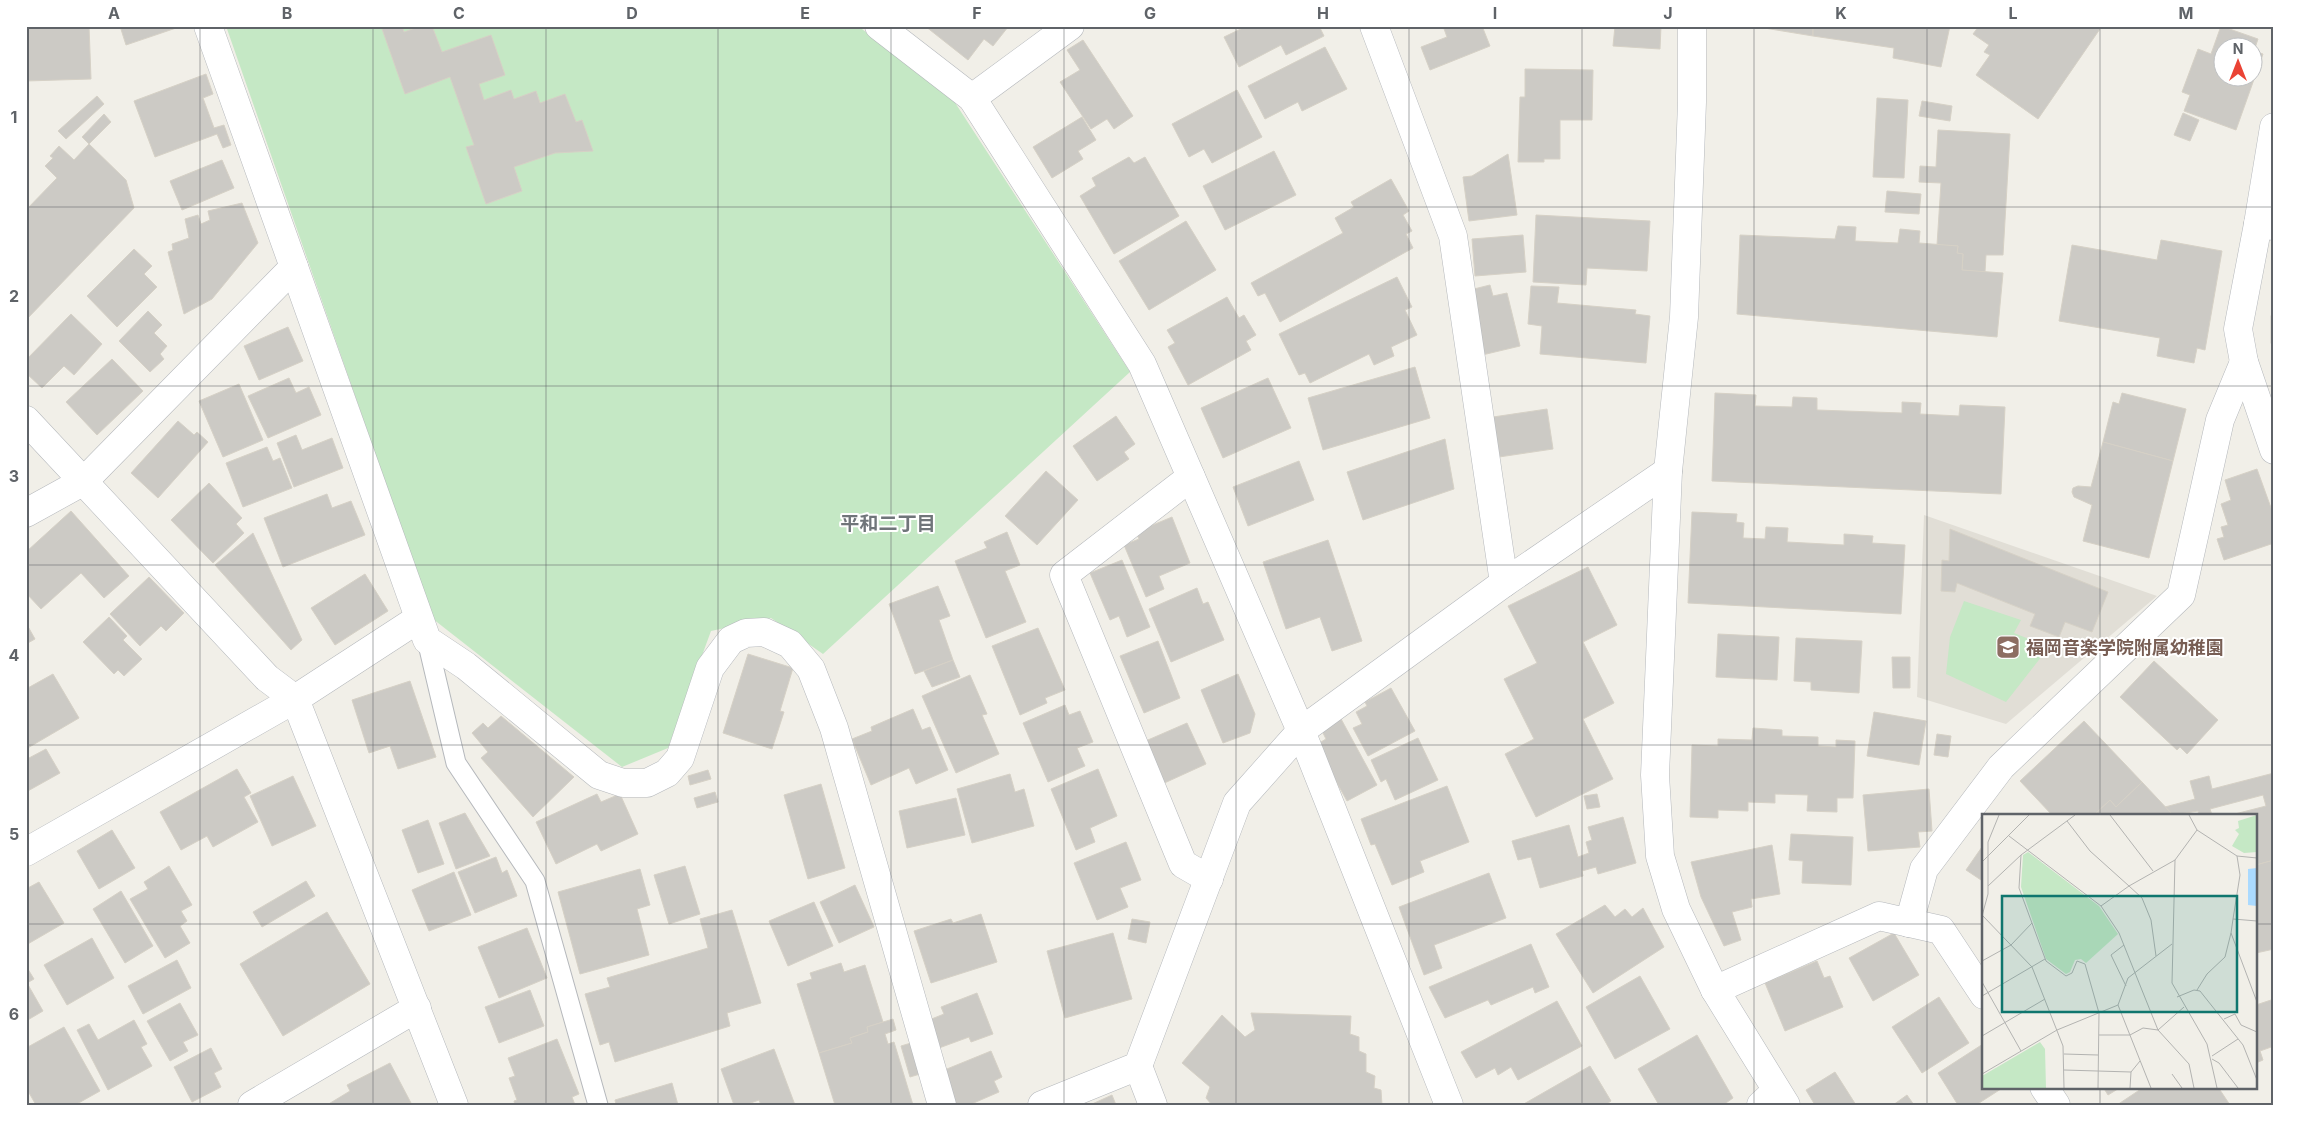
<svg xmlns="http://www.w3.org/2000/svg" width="2300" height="1131" font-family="Inter,'Noto Sans JP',sans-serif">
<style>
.education{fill:#e1ded6}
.green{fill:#c5e8c5}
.building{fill:#cccac5;stroke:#d6d1c6;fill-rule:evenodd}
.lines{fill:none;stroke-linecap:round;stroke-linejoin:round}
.service-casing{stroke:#b5b8bc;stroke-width:21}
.minor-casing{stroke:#b5b8bc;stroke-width:29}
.tertiary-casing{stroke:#b5b8bc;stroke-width:29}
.service{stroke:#fff;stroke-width:19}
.minor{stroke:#fff;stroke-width:28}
.tertiary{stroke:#fff;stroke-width:28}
.grid{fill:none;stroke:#5f6368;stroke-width:1;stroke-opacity:0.55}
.labels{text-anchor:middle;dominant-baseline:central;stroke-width:4;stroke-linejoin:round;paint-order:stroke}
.education-label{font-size:18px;font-weight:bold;fill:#785e54;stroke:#fff;text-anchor:start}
.neighbourhood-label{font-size:19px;font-weight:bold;fill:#70757a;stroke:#fff}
.inset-road{fill:none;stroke:#b3b3b1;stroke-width:1}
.view{fill:#0f766e;fill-opacity:0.15;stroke:#0f766e;stroke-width:2.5}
.inset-edge{fill:none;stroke:#5f6368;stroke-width:2.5}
.neatline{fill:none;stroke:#5f6368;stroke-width:2}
.grid-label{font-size:16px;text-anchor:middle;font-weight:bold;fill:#5f6368}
</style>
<rect width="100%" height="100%" fill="#f1efe8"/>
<path class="education" d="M1924 515 2157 596 2006 724 1917 697Z"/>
<g class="green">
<path d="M226 26H858L952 98 1130 372 823 654 771 618 711 631 668 748 622 767 433 619Z"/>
<path d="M1964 601 2021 620 2014 633 2049 647 2006 702 1946 674 1950 637Z"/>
</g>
<g class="building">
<path d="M26 26H89L91 79 26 81Z"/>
<path d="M120 26H182L126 45Z"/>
<path d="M381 26H402L404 32 421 26H432L442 52 491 35 505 75 479 84 484 100 511 90 514 99 536 91 540 103 565 94 576 122 582 120 593 151 555 153 514 167 522 191 486 204 466 147 474 145 450 77 405 94Z"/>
<path d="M925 26H1007L1008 27 993 46 984 39 968 60Z"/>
<path d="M1247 26H1319L1324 36 1286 55 1281 45 1239 67 1224 37Z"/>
<path d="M1443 26H1482L1490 46 1430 70 1421 47 1447 37Z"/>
<path d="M1615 26H1661L1660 49 1613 46Z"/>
<path d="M1752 26H1813V36Z"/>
<path d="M1813 26H1950L1941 67 1893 58 1894 48 1813 36Z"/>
<path d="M1979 26H2102L2038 119 1976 75 1990 55 1984 52 1989 45 1973 34Z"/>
<path d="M2221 26 2258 39 2254 51 2263 54 2236 130 2184 111 2190 95 2182 92 2198 49 2211 54ZM2222 48H2252V78H2222Z"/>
<path d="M1083 40 1133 116 1114 129 1107 119 1091 129 1060 82 1080 70 1067 50Z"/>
<path d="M1325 47 1347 89 1302 111 1298 102 1265 119 1248 86Z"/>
<path d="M1525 69 1593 70 1592 120H1560V159H1544V162H1518L1520 97H1525Z"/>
<path d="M206 74 213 94 203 98 214 128 224 125 231 145 223 148 217 134 155 157 134 101Z"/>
<path d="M1237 90 1262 137 1212 163 1204 149 1189 157 1172 124Z"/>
<path d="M97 96 104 104 66 139 58 131Z"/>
<path d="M1877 98 1908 100 1904 178 1873 177Z"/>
<path d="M1922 101 1952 106 1950 121 1919 116Z"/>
<path d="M2183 113 2199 120 2190 141 2174 135Z"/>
<path d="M104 114 111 122 89 144 82 137Z"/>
<path d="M1082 117 1096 140 1078 151 1083 159 1052 178 1033 147Z"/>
<path d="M1938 130 2010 134 2003 255H1986L1985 272 1962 270 1963 254 1957 253 1958 246 1937 245 1941 183 1919 182 1920 166 1936 167Z"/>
<path d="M89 144 126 180 134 208 26 320V210L57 178 45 166 53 158 50 156 59 146 74 160Z"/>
<path d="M1274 151 1296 195 1225 230 1203 186Z"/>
<path d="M1508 154 1517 215 1469 221 1463 177 1472 176Z"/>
<path d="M1129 157 1134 163 1145 157 1179 216 1114 254 1080 196 1096 186 1092 178Z"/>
<path d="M222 160 234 188 182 210 170 181Z"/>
<path d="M1391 179 1409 211 1403 215 1412 231 1406 234 1413 248 1280 322 1265 293 1258 296 1251 283 1343 233 1335 218 1354 207 1351 202Z"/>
<path d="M1887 191 1921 194 1919 214 1885 212Z"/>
<path d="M242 203 258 243 212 299 184 314 168 252 173 250 172 244 189 238 185 219 198 215 201 224 210 220 208 211Z"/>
<path d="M1536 215 1650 221 1647 271 1587 268 1586 285 1533 282Z"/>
<path d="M1186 221 1216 270 1149 310 1119 261Z"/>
<path d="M1838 226 1856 227 1855 241 1898 243 1900 229 1920 231 1919 243 1958 246 1957 253 1963 254 1962 270 2003 273 1997 337 1737 314 1740 235 1835 239Z"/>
<path d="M1523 235 1526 272 1475 276 1472 239Z"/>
<path d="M2161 240 2222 251 2205 350 2197 348 2194 363 2157 356 2160 338 2059 321 2072 245 2157 260Z"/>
<path d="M134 249 152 266 144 274 157 287 117 327 87 296Z"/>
<path d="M1397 277 1412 307 1405 310 1417 335 1391 347 1394 356 1374 365 1369 354 1310 383 1305 373 1299 375 1279 334Z"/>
<path d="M1490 285 1493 296 1507 293 1520 346 1478 356 1462 292Z"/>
<path d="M1531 286 1559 287 1557 303 1636 310 1635 314 1650 316 1646 363 1540 354 1542 326 1528 324Z"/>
<path d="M1227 297 1239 318 1244 315 1256 335 1246 341 1251 350 1188 385 1168 347 1175 343 1167 330Z"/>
<path d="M148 311 162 325 154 333 167 346 160 354 164 359 150 372 119 341Z"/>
<path d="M71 314 102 344 74 375 64 366 42 388 26 373V360Z"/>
<rect x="2271" y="316" width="3" height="27"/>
<path d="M288 327 303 361 259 380 244 346Z"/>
<path d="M112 359 143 391 97 435 66 402Z"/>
<path d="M1415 367 1430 418 1323 450 1308 398Z"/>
<path d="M289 378 296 393 309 387 321 415 268 438 248 396Z"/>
<path d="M1268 378 1291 428 1223 458 1201 408Z"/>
<path d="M239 384 263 440 223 457 199 401Z"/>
<path d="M1715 393 1756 395 1755 406 1792 407 1793 397 1817 398V410L1902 413V402L1921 403 1920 414 1959 416 1960 405 2005 407 2001 494 1712 481Z"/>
<path d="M2122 393 2186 409 2173 461 2103 442 2113 402 2119 404Z"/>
<path d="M1547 409 1553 449 1499 457 1493 417Z"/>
<path d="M1116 416 1135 444 1124 452 1129 459 1097 481 1073 446Z"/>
<path d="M178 421 194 435 197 432 208 442 158 498 131 473Z"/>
<path d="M296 435 302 450 332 438 343 468 294 487 277 443Z"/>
<path d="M1445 439 1454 489 1363 520 1347 472Z"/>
<path d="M2103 442 2173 461 2149 558 2083 541 2092 505 2074 497 2072 492 2073 488 2078 486 2091 487Z"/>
<path d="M267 447 273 461 280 458 292 488 243 507 226 463Z"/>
<path d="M1299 461 1314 500 1248 526 1233 487Z"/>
<path d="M2257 469 2274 516V543L2224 560 2217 539 2224 537 2221 527 2228 525 2221 504 2231 500 2225 480Z"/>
<path d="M1046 471 1078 500 1037 545 1005 516Z"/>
<path d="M209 483 242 518 236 524 244 533 213 563 171 520Z"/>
<path d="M327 494 332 508 351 501 365 535 283 567 264 518Z"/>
<path d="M71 511 129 576 104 598 81 573 41 609 26 593V552Z"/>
<path d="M1692 512 1737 514 1736 522 1744 523 1743 538 1765 539 1766 527 1788 528 1787 542 1844 545V534L1873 536 1872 543 1905 545 1901 614 1688 603Z"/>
<path d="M1172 517 1190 563 1159 576 1164 589 1146 597 1124 545 1139 539 1136 532Z"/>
<path d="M1950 529 2108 592 2092 632 2065 622 2059 637 2030 626 2035 614 1957 583 1955 592 1941 591 1942 560 1949 561Z"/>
<path d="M1007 532 1020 565 1005 571 1026 622 986 638 955 561 987 548 984 542Z"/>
<path d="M253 533 302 640 291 650 215 565Z"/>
<path d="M1328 540 1362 641 1332 651 1320 617 1286 629 1263 562Z"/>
<path d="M1122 560 1150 627 1127 637 1119 616 1110 620 1090 573Z"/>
<path d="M1588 567 1617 625 1583 642 1614 703 1583 719 1613 779 1536 817 1505 754 1534 739 1504 679 1537 663 1508 606Z"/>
<path d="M365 574 388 611 335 645 311 608Z"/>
<path d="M149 577 184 613 166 631 161 626 140 646 110 614Z"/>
<path d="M938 586 950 616 939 620 953 660 915 674 889 604Z"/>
<path d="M1197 588 1203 604 1208 602 1224 640 1171 662 1149 609Z"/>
<path d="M109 617 127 636 123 640 142 659 124 676 118 670 114 674 83 642Z"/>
<path d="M26 623 35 639 26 644Z"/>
<path d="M1038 628 1065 690 1045 698 1047 703 1020 715 992 646Z"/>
<path d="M1718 634 1779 637 1777 680 1716 677Z"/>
<path d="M1796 638 1862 641 1859 693 1811 690V682L1794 681Z"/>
<path d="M1158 641 1180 698 1144 713 1120 656Z"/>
<path d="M748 654 793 668 780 711 784 712 772 749 723 733Z"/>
<path d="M1892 657H1910V688H1893Z"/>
<path d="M953 660 960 677 932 687 924 671Z"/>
<path d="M2154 661 2218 720 2187 754 2180 747 2177 750 2120 697Z"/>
<path d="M53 674 79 718 26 749V689Z"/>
<path d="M1238 674 1255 714 1250 733 1223 743 1201 690Z"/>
<path d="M970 675 987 714 982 715 999 754 956 773 922 696Z"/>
<path d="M410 681 436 757 398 769 390 746 369 753 352 700Z"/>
<path d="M1391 688 1415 731 1368 756 1353 728 1362 724 1356 712 1367 706 1365 702Z"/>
<path d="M1065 705 1069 715 1080 711 1093 742 1077 748 1085 766 1048 782 1023 723Z"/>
<path d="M913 709 922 730 930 727 948 770 916 784 909 768 871 785 852 739 872 731 871 727Z"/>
<path d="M1874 712 1926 721 1919 765 1867 756Z"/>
<path d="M501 716 574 777 533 817 481 758 488 752 472 733 483 723 488 728Z"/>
<path d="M1340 717 1377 785 1347 801 1316 745 1326 739 1320 727Z"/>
<path d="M2084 721 2142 782 2116 807 2110 800 2094 815H2052L2020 781Z"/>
<path d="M1187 723 1206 764 1160 785 1141 743Z"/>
<path d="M1753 728 1782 730V736L1818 737V746L1836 747V740L1855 741 1853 798H1837V812L1807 811 1808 795 1775 794V803L1748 802V811L1718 810V818L1690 817 1692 745 1718 746V739L1752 740Z"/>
<path d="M1937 734 1951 736 1948 757 1934 755Z"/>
<path d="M1418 738 1438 780 1395 800 1386 779 1381 782 1371 760Z"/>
<path d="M46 749 60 773 26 792V754L29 758Z"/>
<path d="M237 769 251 793 244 797 258 822 213 847 207 836 181 850 160 812Z"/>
<path d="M1098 769 1117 816 1090 828 1095 842 1076 850 1051 789Z"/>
<path d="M708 770 711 779 690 785 688 776Z"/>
<path d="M2274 773V860L2256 865V815H2231L2266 806 2263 795 2210 809 2212 815H2199L2198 811 2173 815 2165 807 2195 799 2190 781 2209 776 2212 789Z"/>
<path d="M1010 774 1015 792 1024 789 1034 826 972 843 957 789Z"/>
<path d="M293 776 316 826 272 846 250 796Z"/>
<path d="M2142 782 2173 815H2094L2110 800 2116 807Z"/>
<path d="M821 784 845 868 808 879 784 795Z"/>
<path d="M1447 786 1469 842 1420 861 1424 872 1392 885 1375 844 1371 845 1361 819Z"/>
<path d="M1929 789 1932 831 1918 832 1920 847 1868 851 1863 795Z"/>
<path d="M715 792 718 802 697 808 694 798Z"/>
<path d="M597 794 601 802 620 794 638 834 601 851 597 844 556 864 536 822Z"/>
<path d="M1597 794 1600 807 1587 809 1584 796Z"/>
<path d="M956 798 965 835 907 848 899 811Z"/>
<path d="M465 813 490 856 456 869 439 823Z"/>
<path d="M1623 817 1636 863 1598 874 1596 867 1582 871 1583 876 1540 888 1531 857 1518 860 1512 841 1569 825 1578 857 1589 853 1586 842 1592 840 1588 827Z"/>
<path d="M428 820 444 864 418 873 402 830Z"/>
<path d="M112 830 135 868 99 889 77 851Z"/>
<path d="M1791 834 1853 837 1851 885 1802 883 1803 861 1789 860Z"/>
<path d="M1126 842 1141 880 1120 888 1128 907 1097 920 1074 863Z"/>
<path d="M1984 844V882L1966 870Z"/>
<path d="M1772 845 1780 894 1751 899 1752 907 1732 912 1741 940 1724 946 1701 897 1691 862Z"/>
<path d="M496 857 502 873 507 870 517 896 475 913 458 872Z"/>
<path d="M2274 860V949L2256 953V865Z"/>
<path d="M169 866 192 905 181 911 187 921 180 926 190 943 165 958 130 899 148 889 144 882Z"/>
<path d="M685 866 700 914 669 924 654 875Z"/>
<path d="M640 869 650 905 637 909 649 955 580 974 558 892Z"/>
<path d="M454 872 471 915 429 931 412 890Z"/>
<path d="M1489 873 1506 918 1434 945 1442 968 1424 975 1399 907Z"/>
<path d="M306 881 315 896 262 927 253 912Z"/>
<path d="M39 882 64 923 26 945V889Z"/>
<path d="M855 885 874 927 839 943 820 902Z"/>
<path d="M121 891 153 946 125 963 93 909Z"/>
<path d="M814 902 833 946 788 966 769 921Z"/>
<path d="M1605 905 1615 917 1625 909 1632 917 1643 908 1664 947 1593 993 1556 934Z"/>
<path d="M732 910 761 1003 727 1013 730 1026 615 1062 609 1042 600 1045 585 994 610 987 607 978 708 948 700 919Z"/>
<path d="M327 912 370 984 283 1036 240 964Z"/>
<path d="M981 914 997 962 931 983 914 931 951 919 953 923Z"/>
<path d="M1132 919 1150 922 1146 943 1128 939Z"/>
<path d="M527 928 547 978 499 998 478 947Z"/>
<path d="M1113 933 1132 999 1065 1018 1047 951Z"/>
<path d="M1894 933 1919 975 1873 1001 1849 958Z"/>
<path d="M92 938 114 978 67 1005 44 965Z"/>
<path d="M1531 944 1549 987 1535 993 1533 987 1491 1005 1488 1000 1445 1018 1429 987Z"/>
<path d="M177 960 191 988 143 1014 128 986Z"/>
<path d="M1817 961 1824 978 1830 976 1843 1007 1785 1031 1765 983Z"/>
<path d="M841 963 844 972 865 965 883 1022 867 1027 868 1032 850 1038 852 1043 819 1053 797 984 812 979 810 973Z"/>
<path d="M26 966 34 979 27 983 43 1011 26 1021Z"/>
<path d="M1640 976 1670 1029 1615 1059 1586 1007Z"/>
<path d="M530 990 544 1026 499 1043 485 1007Z"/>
<path d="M977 993 993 1034 971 1042 969 1037 939 1048 929 1020 944 1014 941 1007Z"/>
<path d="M1939 997 1969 1043 1922 1073 1892 1027Z"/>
<path d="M2274 999V1046L2260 1051 2263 1060 2256 1063V1005Z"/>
<path d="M1557 1001 1582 1046 1518 1080 1511 1067 1498 1075 1495 1068 1476 1078 1461 1052Z"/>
<path d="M180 1003 198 1035 183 1042 188 1051 170 1061 147 1021Z"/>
<path d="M1251 1013 1351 1016 1350 1034 1359 1037V1051L1366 1054V1072L1375 1076 1374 1088 1381 1090 1382 1105H1212L1206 1098 1210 1087 1182 1063 1222 1015 1245 1037 1255 1030Z"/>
<path d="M893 1019 896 1030 885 1034 888 1044 894 1042 913 1105H835L819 1053 852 1043 850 1038 868 1032 867 1027Z"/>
<path d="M134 1020 147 1044 141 1047 152 1066 108 1090 77 1030 89 1024 98 1040Z"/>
<path d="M64 1027 100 1091 75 1105H36L28 1091 26 1092V1048Z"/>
<path d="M1697 1035 1733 1098 1723 1105H1659L1638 1069Z"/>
<path d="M557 1039 579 1094 572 1097 575 1105H515L514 1101 517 1100 509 1078 515 1076 508 1058Z"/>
<path d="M911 1043 920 1074 910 1077 901 1046Z"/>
<path d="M1983 1044 1984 1087H2004L1976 1105H1958L1938 1073Z"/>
<path d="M211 1048 222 1069 214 1073 221 1087 192 1102 174 1067Z"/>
<path d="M774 1049 795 1105H761L759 1100 745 1105H734L721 1069Z"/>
<path d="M991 1051 1002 1077 994 1081 999 1092 969 1105H956L942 1071Z"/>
<path d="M390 1063 411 1103 327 1105 350 1091 347 1085Z"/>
<path d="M1590 1066 1611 1101 1605 1105H1522Z"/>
<path d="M1835 1072 1856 1105H1815L1806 1090Z"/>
<path d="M672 1083 678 1105H616L615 1100Z"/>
<path d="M2103 1087H2121L2108 1095Z"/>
<path d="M2144 1087H2218L2230 1105H2117Z"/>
<path d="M1112 1095 1116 1105H1090Z"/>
<path d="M1907 1095 1914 1105H1893Z"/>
</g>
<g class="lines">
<g class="service-casing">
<path id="service" d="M427 640 456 763 535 881 598 1105"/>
</g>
<g class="minor-casing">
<g id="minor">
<path d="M208 26 427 640 466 666 599 775 623 783H647L667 773 680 758 710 668 731 640 746 633 764 632 790 644 811 669 834 728 942 1105"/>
<path d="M879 26 972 98 1142 364 1301 731 1449 1105"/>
<path d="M1374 26 1453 236 1504 583"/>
<path d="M972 98 1070 26"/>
<path d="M2258 224 2238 329 2244 362 2274 450"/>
<path d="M1191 477 1064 575 1183 864 1209 879"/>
<path d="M26 513 84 481 294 267"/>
<path d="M26 852 295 699 418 619"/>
<path d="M1909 923 1924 869 2001 767 2181 595 2220 420 2244 362"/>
<path d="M1715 990 1879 916 1941 930 1984 995"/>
<path d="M1138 1066 1153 1105"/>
<path d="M2044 1087 2056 1105"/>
<path d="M252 1105 417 1008"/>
<path d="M1042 1105 1138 1066 1237 803 1301 731 1504 583 1668 471"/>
<path d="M1761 1105 1776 1091"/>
</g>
</g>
<g class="tertiary-casing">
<g id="tertiary">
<path d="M1692 26V102L1684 317 1668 471 1655 775 1660 856 1676 909 1715 990 1786 1105"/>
<path d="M2274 127 2258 224 2274 226"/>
<path d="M26 420 267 678 295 699 454 1105"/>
</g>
</g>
<use href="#service" class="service"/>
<use href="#minor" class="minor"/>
<use href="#tertiary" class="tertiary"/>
</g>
<path class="grid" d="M200 26V1105M373 26V1105M546 26V1105M718 26V1105M891 26V1105M1064 26V1105M1236 26V1105M1409 26V1105M1582 26V1105M1754 26V1105M1927 26V1105M2100 26V815M26 207H2274M26 386H2274M26 565H2274M26 745H2274M26 924H1984M2256 924H2274M2100 1087V1105"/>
<defs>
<g id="school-square" transform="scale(1.25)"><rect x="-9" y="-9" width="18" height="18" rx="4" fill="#8d6e63" stroke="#fff"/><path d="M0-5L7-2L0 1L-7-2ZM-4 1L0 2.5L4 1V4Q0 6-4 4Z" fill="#fff"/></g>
</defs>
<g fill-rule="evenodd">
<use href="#school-square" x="2008" y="647"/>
</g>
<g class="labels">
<g class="education-label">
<text x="2026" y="647">福岡音楽学院附属幼稚園</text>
</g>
<g class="neighbourhood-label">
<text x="888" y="523">平和二丁目</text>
</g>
</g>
<g transform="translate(1982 814)">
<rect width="275" height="275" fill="#f1efe8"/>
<path d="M275 1V38L262 39 250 32 257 20 253 16 257 14 256 7ZM46 38 117 92 136 120 104 149 99 145 93 146 88 158 84 160 64 145 39 73 41 41ZM58 228 63 235 64 274H0V262Z" fill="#c5e8c5"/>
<path d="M275 54V92L266 91V55Z" fill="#aadaff"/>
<path class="inset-road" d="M93 1 39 41 37 74 64 147 84 162 90 159 95 147 103 150 117 199 116 274M128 1 171 57M207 1 215 16 255 42 275 44M85 7 108 37 147 72 193 46M215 16 193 46 190 169 225 230 235 274M27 22 119 92 137 119 176 216 207 250 212 274M255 42 258 61 251 105 275 107M0 48 47 1M6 72 39 41M119 92 147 72 160 84 169 106 174 142M0 101 50 153 81 232 82 274M0 102 6 80V28L17 1M251 105 249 119 275 188M142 131 129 141 144 172M0 147 29 131 50 109M0 168 39 237M215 176 225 160 243 143 249 119M0 182 63 145M195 183 212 176 218 177 261 231 275 266M136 191 169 274M242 205 253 200 259 211 275 218M117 221H148L161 214 176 216 202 193M0 222 63 185M82 240 116 241M230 242 256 225M230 245 237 249 256 274M82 256 149 258M0 260 75 216 136 191 146 164 190 130M190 260 200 274M148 274 149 258 158 247"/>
<path class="view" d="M20 82H255V198H20Z"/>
<rect width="275" height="275" class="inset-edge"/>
</g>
<rect width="2300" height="1131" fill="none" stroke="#ffffff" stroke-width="55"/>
<g transform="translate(2238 62)"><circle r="24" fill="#ffffff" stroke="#bfc1c3"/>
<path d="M0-4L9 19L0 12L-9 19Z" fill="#ea4335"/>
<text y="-8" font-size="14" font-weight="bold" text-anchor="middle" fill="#5f6368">N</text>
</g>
<rect x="28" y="28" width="2244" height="1076" class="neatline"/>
<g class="grid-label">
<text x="114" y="19">A</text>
<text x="287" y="19">B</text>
<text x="459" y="19">C</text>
<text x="632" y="19">D</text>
<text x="805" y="19">E</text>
<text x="977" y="19">F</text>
<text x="1150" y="19">G</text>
<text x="1323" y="19">H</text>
<text x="1495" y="19">I</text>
<text x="1668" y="19">J</text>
<text x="1841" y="19">K</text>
<text x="2013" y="19">L</text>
<text x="2186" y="19">M</text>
<text x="14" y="123">1</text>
<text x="14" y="302">2</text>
<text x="14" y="482">3</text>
<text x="14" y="661">4</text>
<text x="14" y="840">5</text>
<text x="14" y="1020">6</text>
</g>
</svg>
